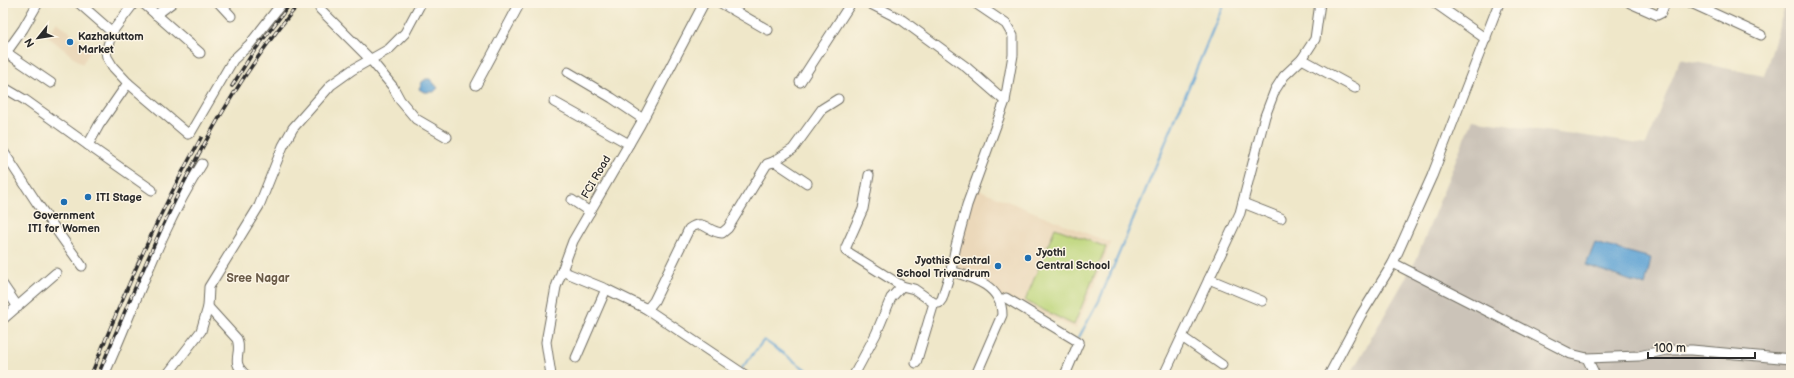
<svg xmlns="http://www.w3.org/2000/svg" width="1794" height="378" font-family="'Balsamiq Sans',sans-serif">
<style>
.built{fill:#ebd8ba}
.industrial{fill:#cbc3b8}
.green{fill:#bdd67b;stroke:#748053}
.water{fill:#5fa3d4;stroke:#456780}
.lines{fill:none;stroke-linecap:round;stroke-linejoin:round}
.stream{stroke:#5fa3d4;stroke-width:2}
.minor-casing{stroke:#706d62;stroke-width:11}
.minor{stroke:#fff;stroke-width:9}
.rail-casing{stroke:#2b2b2b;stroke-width:3.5}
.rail{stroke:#fcf5e5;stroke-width:2;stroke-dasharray:6;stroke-linecap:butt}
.poi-dot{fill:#1f6fb2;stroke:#fcf5e5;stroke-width:1.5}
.labels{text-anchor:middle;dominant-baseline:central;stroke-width:3;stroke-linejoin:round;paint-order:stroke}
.poi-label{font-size:11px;font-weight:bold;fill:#2b2b2b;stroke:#fcf5e5;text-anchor:start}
.street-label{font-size:11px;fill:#2b2b2b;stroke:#fcf5e5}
.neighbourhood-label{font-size:12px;font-weight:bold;fill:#695a47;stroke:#fcf5e5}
</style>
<rect width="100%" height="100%" fill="#fcf5e5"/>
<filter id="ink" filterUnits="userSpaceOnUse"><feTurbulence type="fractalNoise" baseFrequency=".025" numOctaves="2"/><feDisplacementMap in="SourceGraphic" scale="8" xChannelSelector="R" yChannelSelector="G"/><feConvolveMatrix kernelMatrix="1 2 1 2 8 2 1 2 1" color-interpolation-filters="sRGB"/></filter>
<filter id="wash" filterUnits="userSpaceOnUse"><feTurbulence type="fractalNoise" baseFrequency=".012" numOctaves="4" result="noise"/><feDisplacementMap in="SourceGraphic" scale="16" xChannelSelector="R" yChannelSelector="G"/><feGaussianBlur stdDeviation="0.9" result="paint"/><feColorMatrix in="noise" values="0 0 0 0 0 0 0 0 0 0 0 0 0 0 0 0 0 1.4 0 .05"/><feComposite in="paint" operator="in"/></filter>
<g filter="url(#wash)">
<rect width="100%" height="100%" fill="#efe7c9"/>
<g class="built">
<path d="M57 22 92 49 82 64 47 36Z"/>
<path d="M975 188 1111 243 1076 329 947 273Z"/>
</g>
<path class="industrial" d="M1786 3H1791V375H1350L1416 260 1472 119 1646 145 1680 59 1764 76Z"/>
<path class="green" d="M1055 228 1106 247 1074 325 1025 301Z"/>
<g class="water">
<path d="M426 79H430L438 88 434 92H424L419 89 422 82Z"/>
<path d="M1595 243 1651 258 1645 286 1586 265Z"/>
</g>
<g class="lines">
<g class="stream">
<path d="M1079 337 1099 301 1224 3"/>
<path d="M741 369 764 340 808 371 820 375"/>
</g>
</g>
</g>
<g filter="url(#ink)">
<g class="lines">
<g class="minor-casing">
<g id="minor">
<path d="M79 3 112 32"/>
<path d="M134 3 112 32 106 52 107 57 113 67 128 83 188 134 191 132 233 60 250 44 282 3"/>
<path d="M143 3 200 53"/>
<path d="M219 3 231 16"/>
<path d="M721 3 768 30"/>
<path d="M869 3 902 20 966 67 1005 101"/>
<path d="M1435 3 1486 39"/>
<path d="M1630 3 1657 15 1661 13 1665 3"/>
<path d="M1691 3 1761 35"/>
<path d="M320 9 371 60 393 87 400 100 416 119 447 137"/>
<path d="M156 15 172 3"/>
<path d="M7 53 51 83"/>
<path d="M3 57 23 29 38 3"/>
<path d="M1302 59 1355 88"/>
<path d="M568 72 612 98 643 119"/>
<path d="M800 82 851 3"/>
<path d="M476 85 520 3"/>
<path d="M3 87 25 100 88 145 99 125 128 83"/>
<path d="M554 102 629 144"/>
<path d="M88 145 152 190"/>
<path d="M3 151 37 203 82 266"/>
<path d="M773 162 793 149 822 109 838 99"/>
<path d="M869 175 863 209 846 247V251L902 286"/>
<path d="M572 200 590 212"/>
<path d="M1243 203 1281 218"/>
<path d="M1393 263 1571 354 1587 358 1595 375"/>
<path d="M562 271 606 289 645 308 649 307 654 301 689 229C704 218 707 232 722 233L728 228 767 164 773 162 777 163 807 183"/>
<path d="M951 271C974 278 1002 286 1002 315L976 375"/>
<path d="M1209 279 1262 301"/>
<path d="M3 285 18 307"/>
<path d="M1006 298 1079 342 1065 375"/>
<path d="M208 307 237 339C243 354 229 361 246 375"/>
<path d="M645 308 745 375"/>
<path d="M3 319 56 273"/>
<path d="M1182 337 1222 365"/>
<path d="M576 358 606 289"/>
<path d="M1587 358 1639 356 1666 350H1692L1791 359"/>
<path d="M916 363 934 303"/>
<path d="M104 375C136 304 160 230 202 164"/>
<path d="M167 375 201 331 208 307 209 287 259 206 283 146 293 128 331 85 352 70 389 49 405 33 421 3"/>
<path d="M551 375 546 342 556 287 573 241 640 125 704 3"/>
<path d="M854 375 876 334 891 298 902 286 914 289 934 303H939L942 299 951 270 956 246 967 205 1005 101 1013 55V36L1006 24 975 3"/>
<path d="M1164 375 1240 213 1265 116 1275 90 1284 76 1302 59 1315 39 1320 3"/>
<path d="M1329 375 1361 315 1393 263 1432 176 1499 3"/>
</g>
</g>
<use href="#minor" class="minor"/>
<g class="rail-casing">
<g id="rail">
<path d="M232 86 252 54 291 3"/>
<path d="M91 375C124 294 158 213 201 138"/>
<path d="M98 375C141 272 184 169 245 76 262 51 280 25 300 3"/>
</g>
</g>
<use href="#rail" class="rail"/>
</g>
</g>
<g class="poi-dot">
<circle cx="70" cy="42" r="4"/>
<circle cx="88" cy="197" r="4"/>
<circle cx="64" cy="202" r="4"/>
<circle cx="1028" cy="258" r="4"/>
<circle cx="998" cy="266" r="4"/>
</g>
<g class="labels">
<g class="poi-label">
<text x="78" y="36">Kazhakuttom<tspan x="78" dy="13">Market</tspan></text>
<text x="96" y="197">ITI Stage</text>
<text x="64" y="215" text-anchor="middle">Government<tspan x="64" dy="13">ITI for Women</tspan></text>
<text x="1036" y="252">Jyothi<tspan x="1036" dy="13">Central School</tspan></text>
<text x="990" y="260" text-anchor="end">Jyothis Central<tspan x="990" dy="13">School Trivandrum</tspan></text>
</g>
<g class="street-label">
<text transform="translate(596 177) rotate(-60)">FCI Road</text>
</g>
<g class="neighbourhood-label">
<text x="258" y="278">Sree Nagar</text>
</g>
</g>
<rect width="1794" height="378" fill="none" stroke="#fcf5e5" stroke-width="16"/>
<g transform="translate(38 38) rotate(240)" stroke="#fcf5e5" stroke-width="3" paint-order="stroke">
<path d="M0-3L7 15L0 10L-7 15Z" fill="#2b2b2b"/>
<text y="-6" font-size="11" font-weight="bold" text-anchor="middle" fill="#2b2b2b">N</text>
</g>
<path d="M1648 352v6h107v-6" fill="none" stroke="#2b2b2b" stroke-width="2"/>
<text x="1654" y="352" font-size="12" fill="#2b2b2b" stroke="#fcf5e5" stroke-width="3" paint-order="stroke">100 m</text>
</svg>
